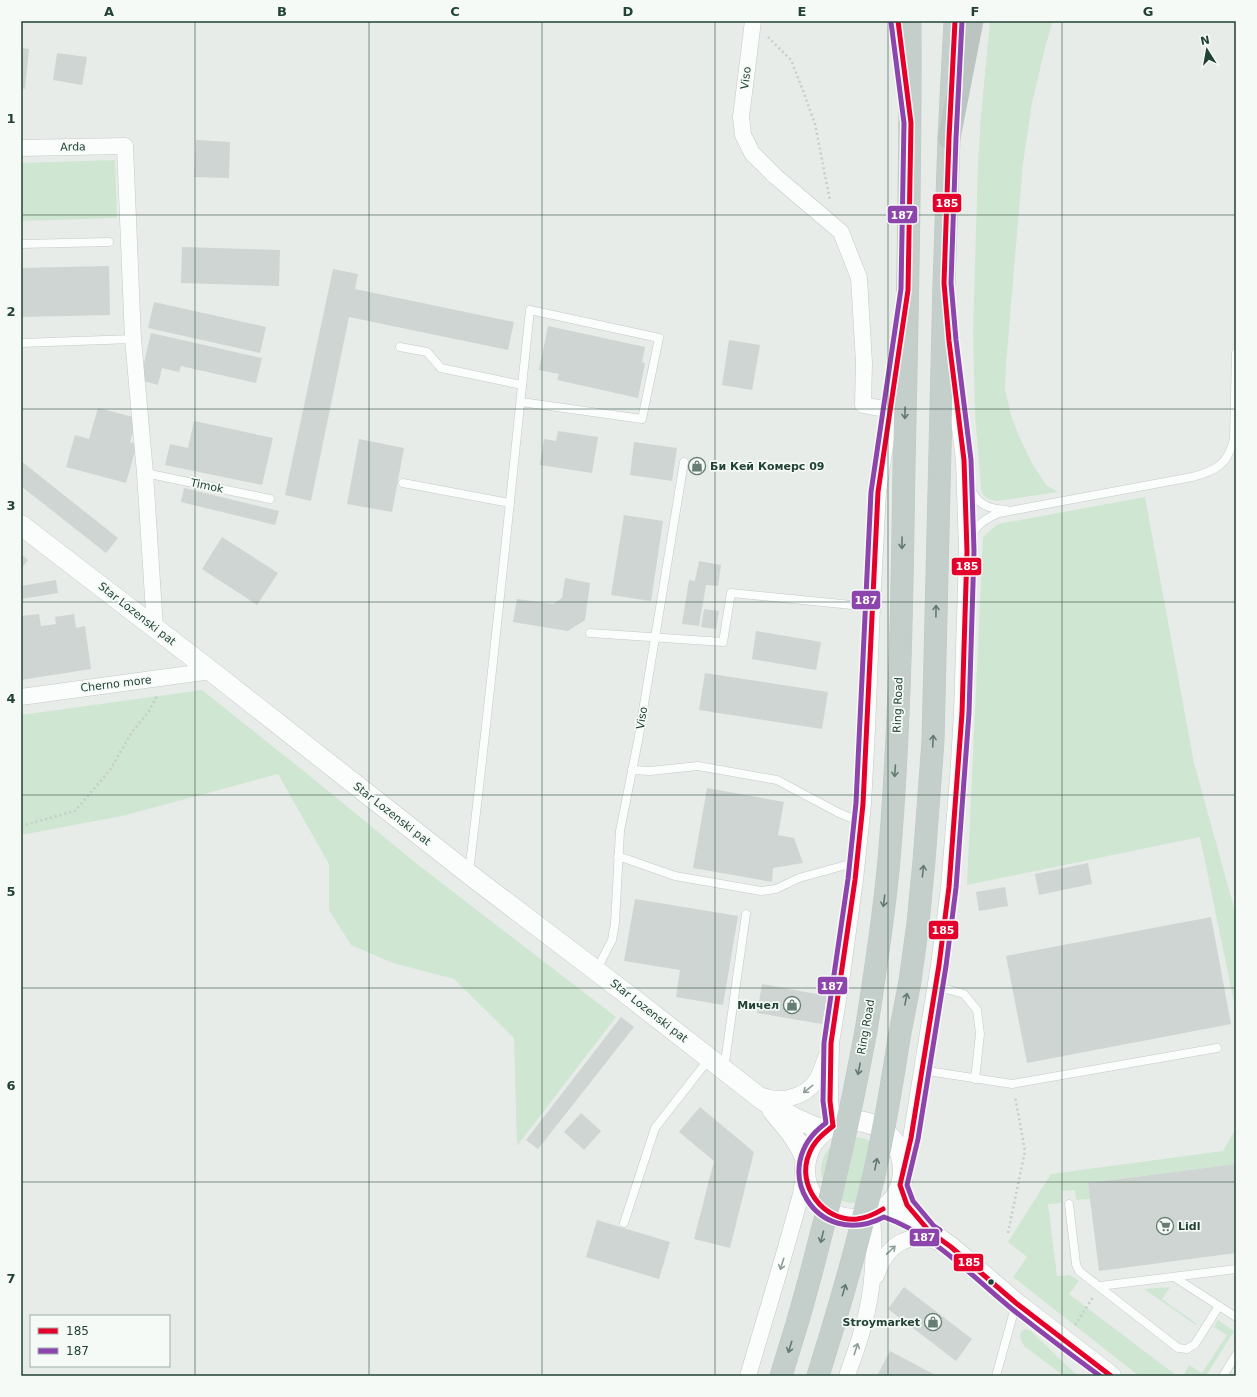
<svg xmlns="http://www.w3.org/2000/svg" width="1257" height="1397" font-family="'DejaVu Sans',sans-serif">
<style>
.green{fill:#cfe6d2}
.building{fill:#ced5d2}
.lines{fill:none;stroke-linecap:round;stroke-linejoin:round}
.service-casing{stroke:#c4c9c6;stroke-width:9}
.minor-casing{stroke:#c4c9c6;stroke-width:17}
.tertiary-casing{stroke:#c4c9c6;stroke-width:21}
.trunk-casing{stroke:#c1cbc7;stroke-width:23}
.motorway-casing{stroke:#c1cbc7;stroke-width:23}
.path{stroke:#c6cec9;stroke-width:2.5;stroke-dasharray:2 3;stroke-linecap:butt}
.service{stroke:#fbfcfc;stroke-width:8}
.minor{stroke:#fbfcfc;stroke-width:16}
.tertiary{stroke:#fbfcfc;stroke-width:20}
.trunk{stroke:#c4ceca;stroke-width:22}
.motorway{stroke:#bbc4c0;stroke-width:22}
.trunk-bridge-casing{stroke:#c1cbc7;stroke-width:23;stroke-linecap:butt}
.trunk-bridge{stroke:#c4ceca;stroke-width:22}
.bus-1-casing{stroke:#f5faf7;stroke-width:8}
.bus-2-casing{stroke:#f5faf7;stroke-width:8}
.bus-1{stroke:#e4002b;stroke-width:5}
.bus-2{stroke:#8e44ad;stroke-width:5}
.oneway{stroke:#627a70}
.oneway2{stroke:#8e9f98}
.grid{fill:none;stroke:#214234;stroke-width:1;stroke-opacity:0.55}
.bus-dot{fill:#214234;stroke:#f5faf7;stroke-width:1.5}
.labels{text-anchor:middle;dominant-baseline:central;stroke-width:3.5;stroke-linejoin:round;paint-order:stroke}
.street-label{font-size:11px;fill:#214234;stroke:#f5faf7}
.poi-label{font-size:11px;font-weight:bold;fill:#214234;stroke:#f5faf7;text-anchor:start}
.line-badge{stroke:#f5faf7;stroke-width:1.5}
.badge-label{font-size:11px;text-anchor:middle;font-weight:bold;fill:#fff}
.neatline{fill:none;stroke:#214234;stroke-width:1.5}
.grid-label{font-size:13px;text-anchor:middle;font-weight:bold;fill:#214234}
</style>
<rect width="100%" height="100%" fill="#e7ece9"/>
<g class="green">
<path d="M990 21H1053L1045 48 1032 103 1023 163 1006 365 1005 390 1011 415 1019 436 1033 465 1047 486 1058 492 997 501C988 500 983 498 981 489L975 414 973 332 978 163 981 115Z"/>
<path d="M115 160 117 218 21 221V163Z"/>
<path d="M1145 497 1194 763 1236 915V1012L1200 837 967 885 983 537 998 524Z"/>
<path d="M202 690 310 776 417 864 616 1017 517 1146 514 1038 454 979 393 963 351 945 329 910V864L278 774 122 816 21 835V715Z"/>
<path d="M1236 1128V1164L1088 1183 1090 1199 1076 1200 1075 1190 1061 1191 1062 1203 1048 1204 1057 1276 1070 1275 1079 1281 1069 1294 1177 1376H1139L1013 1277 1027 1257 1008 1242 1051 1174 1223 1151Z"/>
<circle cx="854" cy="1170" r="33"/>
<path d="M1170 1287 1162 1299 1197 1324 1196 1325 1144 1289Z"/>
<path d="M1218 1320 1234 1331 1206 1376H1183L1189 1365 1202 1373 1227 1335 1214 1327Z"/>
<path d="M1026 1329 1031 1331 1067 1366 1079 1376H1064L1024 1346 1020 1338 1021 1331Z"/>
</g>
<g class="building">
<path d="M21 48 29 49 25 89 21 88Z"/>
<path d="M57 53 87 57 82 85 53 80Z"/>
<path d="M196 140 230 142 229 178 194 177Z"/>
<path d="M182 247 280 250 279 286 181 283Z"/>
<path d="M109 266 110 315 21 317V268Z"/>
<path d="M333 269 358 274 355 289 514 322 508 350 349 317 311 501 285 495Z"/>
<path d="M154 302 266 327 260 353 148 328Z"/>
<path d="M548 326 645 347 642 362 645 363 638 398 557 380 559 374 539 370Z"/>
<path d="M151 333 262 358 256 383 181 366 179 372 162 368 158 385 140 380Z"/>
<path d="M729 340 760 345 752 390 722 385Z"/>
<path d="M98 408 137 418 130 442 137 444 126 483 66 467 75 435 89 439Z"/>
<path d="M194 421 273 438 262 485 165 465 170 444 188 448Z"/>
<path d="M558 431 598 437 592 473 540 465 544 439 556 441Z"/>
<path d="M359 439 404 448 392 512 347 504Z"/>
<path d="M634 442 677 448 672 481 630 475Z"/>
<path d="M21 461 118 538 106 553 21 486Z"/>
<path d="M184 488 279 511 275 525 181 502Z"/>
<path d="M624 515 663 521 651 601 611 595Z"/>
<path d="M222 537 278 573 257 605 202 569Z"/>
<path d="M21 554 28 560 21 569Z"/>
<path d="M699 561 721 565 718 586 706 585 699 626 682 624 689 580 695 581Z"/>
<path d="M565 578 590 583 585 620 568 631 513 622 517 599 553 604 562 598Z"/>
<path d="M56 580 58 593 21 599V586Z"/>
<path d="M704 609 719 611 716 629 701 627Z"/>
<path d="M39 614 41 626 56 624 55 617 74 614 76 628 85 626 91 669 21 680V616Z"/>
<path d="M756 631 821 642 816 670 752 659Z"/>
<path d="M705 673 828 692 822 729 699 710Z"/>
<path d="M707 788 784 802 778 835 794 838 803 863 773 868 772 882 693 868Z"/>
<path d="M1088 863 1092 884 1039 895 1035 874Z"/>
<path d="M1005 887 1008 906 979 911 976 892Z"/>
<path d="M635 899 738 916 723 1005 676 997 680 970 624 961Z"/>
<path d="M1211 917 1231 1024 1027 1063 1006 956Z"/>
<path d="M762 984 827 996 822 1024 757 1013Z"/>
<path d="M621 1017 634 1027 538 1149 526 1140Z"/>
<path d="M700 1107 754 1152 730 1248 694 1239 714 1161 679 1132Z"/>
<path d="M581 1113 601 1131 584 1150 564 1132Z"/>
<path d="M1236 1164V1253L1099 1271 1088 1183Z"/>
<path d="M597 1220 670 1242 659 1279 586 1257Z"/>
<path d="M904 1287 972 1339 956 1361 888 1309Z"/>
<path d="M890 1351 937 1376H877Z"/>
</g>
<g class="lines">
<g class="service-casing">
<g id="service">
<path d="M21 244 109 242"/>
<path d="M21 343 133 339"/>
<path d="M400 347 427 352 441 368 522 385"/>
<path d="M145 473 270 499"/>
<path d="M403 483 510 503"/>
<path d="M969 485C976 503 986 509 1006 510"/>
<path d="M970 540C975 526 984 519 999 513L1192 477C1216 471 1228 464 1234 439L1236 353"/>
<path d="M590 633 723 642 731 593 872 607"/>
<path d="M632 770 650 771 698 766 777 780 839 813 861 822"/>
<path d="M618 856 675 876 761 891 776 889 799 878 857 862"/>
<path d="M469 872C492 685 510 498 530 310L659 338 642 419 521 402"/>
<path d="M596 971 612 940 615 923 620 831 638 741 684 462"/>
<path d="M935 986 964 994 977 1010 980 1034 975 1079"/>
<path d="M724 1069 746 914"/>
<path d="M921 1070 1012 1084 1217 1048"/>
<path d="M1069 1204 1076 1264 1079 1271 1178 1348 1187 1349 1195 1344 1219 1306"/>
<path d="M624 1223 655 1128 709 1059"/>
<path d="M1174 1277 1236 1317"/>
<path d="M1100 1286 1236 1269"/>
<path d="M996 1376 1016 1304"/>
<path d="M1223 1376 1236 1355"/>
</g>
</g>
<g class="minor-casing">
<g id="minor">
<path d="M753 21 741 117 743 135 752 153 775 176 841 232 859 278 864 363 863 405 890 410"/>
<path d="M21 148 125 146 133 339 145 473 155 628"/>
<path d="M21 697 211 671"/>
<path d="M759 1095C779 1103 803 1099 816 1081 821 1074 823 1065 826 1057"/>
<path d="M833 1126 830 1101 831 1043 842 975 855 880 863 804 867 729 872 607 878 492 898 361"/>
<path d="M902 1177 911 1138 939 965 949 887 958 778 962 713 967 551 964 460 950 350"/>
<path d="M876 1276C886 1246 908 1229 940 1243"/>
<path d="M748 1376 783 1258 800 1198 805 1172"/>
<path d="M847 1376C853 1358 860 1341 864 1323 874 1288 875 1251 872 1216"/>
</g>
</g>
<g class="tertiary-casing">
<g id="tertiary">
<path d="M21 525 211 671 469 874 632 998 764 1101 795 1118 815 1127 826 1130"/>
<path d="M772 1110C786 1127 798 1139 806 1160"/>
<circle cx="854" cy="1170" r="49"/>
<path d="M883 1209 903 1216 929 1231 951 1247 1016 1303 1111 1376"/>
</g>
</g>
<g class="trunk-casing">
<g id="trunk">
<path d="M866 1031C875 974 884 917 889 860 900 730 902 599 904 468 907 319 911 170 910 21"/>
<path d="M899 1038 910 981 918 923 924 861 933 741 944 283 949 138 955 21"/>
<path d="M781 1376 799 1317"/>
<path d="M818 1376 833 1327"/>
</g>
</g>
<g class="motorway-casing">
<path id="motorway" d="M949 138 972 21"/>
</g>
<g class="path">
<path d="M768 37 791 60 802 88 815 124 830 201"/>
<path d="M21 826 75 811 110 770 132 732 149 711 157 696"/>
<path d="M1008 1233 1025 1151 1015 1096"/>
<path d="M1075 1325 1093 1297"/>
</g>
<use href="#service" class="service"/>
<use href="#minor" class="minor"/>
<use href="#tertiary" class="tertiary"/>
<use href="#trunk" class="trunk"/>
<use href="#motorway" class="motorway"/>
<g class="trunk-bridge-casing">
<g id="trunk-bridge">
<path d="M799 1317C826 1222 848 1127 866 1031"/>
<path d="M833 1327C848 1277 862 1226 874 1175 884 1130 892 1084 899 1038"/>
</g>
</g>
<use href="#trunk-bridge" class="trunk-bridge"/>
<g class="bus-1-casing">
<g id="bus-1">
<path d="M955 21 949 138 944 283 949 341 964 460 967 551 962 713 949 887 939 965 911 1138 900 1185 907 1205 929 1231 951 1247 1016 1303 1111 1376"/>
<path d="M833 1126 830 1101 831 1043 855 880 863 804 878 492 908 290 911 123 898 21"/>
<path d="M833 1126C823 1134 814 1141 809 1154 796 1185 823 1222 857 1219 866 1218 875 1214 883 1209"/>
</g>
</g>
<g class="bus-2-casing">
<g id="bus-2">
<path d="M891 22 904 123 901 289 871 492 856 803 848 879 824 1043 823 1101 826 1123C765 1167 817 1252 884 1217 935 1235 971 1276 1012 1309 1041 1332 1070 1354 1100 1376"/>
<path d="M940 1230 934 1226 913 1201 907 1185 918 1139 946 966 956 888 969 713 974 551 971 460 956 340 951 283 956 138 962 21"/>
</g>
</g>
<use href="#bus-1" class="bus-1"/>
<use href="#bus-2" class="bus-2"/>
</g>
<defs><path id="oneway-shaft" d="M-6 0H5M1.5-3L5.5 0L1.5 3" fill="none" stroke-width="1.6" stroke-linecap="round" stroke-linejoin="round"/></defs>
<g class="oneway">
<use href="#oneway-shaft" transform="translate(905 413) rotate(91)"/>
<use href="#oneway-shaft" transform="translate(902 543) rotate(91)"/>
<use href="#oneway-shaft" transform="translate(936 611) rotate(-89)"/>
<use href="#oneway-shaft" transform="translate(933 741) rotate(-87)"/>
<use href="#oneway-shaft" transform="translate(895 771) rotate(94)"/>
<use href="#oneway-shaft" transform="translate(923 871) rotate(-84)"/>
<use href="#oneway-shaft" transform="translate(884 901) rotate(97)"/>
<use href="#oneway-shaft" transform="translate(906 999) rotate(-79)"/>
<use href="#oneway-shaft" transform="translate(859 1069) rotate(101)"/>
<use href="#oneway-shaft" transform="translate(876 1164) rotate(-78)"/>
<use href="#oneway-shaft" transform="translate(822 1237) rotate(104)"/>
<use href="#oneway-shaft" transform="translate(844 1290) rotate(-74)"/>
<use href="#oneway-shaft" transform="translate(790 1347) rotate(107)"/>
</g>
<g class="oneway2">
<use href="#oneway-shaft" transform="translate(808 1089) rotate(142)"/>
<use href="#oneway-shaft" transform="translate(891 1250) rotate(-44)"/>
<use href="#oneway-shaft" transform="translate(782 1264) rotate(107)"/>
<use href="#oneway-shaft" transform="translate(856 1349) rotate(-72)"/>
</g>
<path class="grid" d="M195 21V1376M369 21V1376M542 21V1376M715 21V1376M888 21V1376M1062 21V1376M21 215H1236M21 409H1236M21 602H1236M21 795H1236M21 988H1236M21 1182H1236"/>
<defs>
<g id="shop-ring" transform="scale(0.9)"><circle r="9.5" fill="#f5faf7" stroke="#667e73" stroke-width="1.5"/><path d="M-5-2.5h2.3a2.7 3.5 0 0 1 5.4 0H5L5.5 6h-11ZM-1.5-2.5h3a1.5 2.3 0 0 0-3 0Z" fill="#667e73"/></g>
<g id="supermarket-ring" transform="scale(0.9)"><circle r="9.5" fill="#f5faf7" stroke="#667e73" stroke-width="1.5"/><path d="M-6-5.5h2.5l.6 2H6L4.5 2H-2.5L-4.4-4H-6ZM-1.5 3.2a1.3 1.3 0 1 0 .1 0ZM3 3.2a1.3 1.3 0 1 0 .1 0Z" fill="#667e73"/></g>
</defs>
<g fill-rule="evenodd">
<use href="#shop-ring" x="697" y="466"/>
<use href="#shop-ring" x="792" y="1005"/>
<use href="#supermarket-ring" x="1165" y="1226"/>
<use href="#shop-ring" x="933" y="1322"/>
</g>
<circle class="bus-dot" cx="991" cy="1282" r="3.5"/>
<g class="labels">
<g class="street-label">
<text transform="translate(746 78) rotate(-83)">Viso</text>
<text transform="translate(73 147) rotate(-1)">Arda</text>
<text transform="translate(207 486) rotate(12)">Timok</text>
<text transform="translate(137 614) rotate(38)">Star Lozenski pat</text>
<text transform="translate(116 684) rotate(-7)">Cherno more</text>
<text transform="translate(898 705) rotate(-88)">Ring Road</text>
<text transform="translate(642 718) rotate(-81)">Viso</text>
<text transform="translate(392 814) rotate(38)">Star Lozenski pat</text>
<text transform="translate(649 1011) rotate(38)">Star Lozenski pat</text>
<text transform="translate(866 1027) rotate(-80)">Ring Road</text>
</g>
<g class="poi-label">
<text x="710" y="466">Би Кей Комерс 09</text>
<text x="779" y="1005" text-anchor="end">Мичел</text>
<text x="1178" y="1226">Lidl</text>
<text x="920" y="1322" text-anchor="end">Stroymarket</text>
</g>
</g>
<g class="line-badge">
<rect x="932" y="193" width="30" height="20" rx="4" fill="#e4002b"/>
<rect x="887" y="205" width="31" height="19" rx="4" fill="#8e44ad"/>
<rect x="951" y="557" width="31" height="19" rx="4" fill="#e4002b"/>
<rect x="851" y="590" width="30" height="20" rx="4" fill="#8e44ad"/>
<rect x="928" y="920" width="31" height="20" rx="4" fill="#e4002b"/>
<rect x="817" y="976" width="31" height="19" rx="4" fill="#8e44ad"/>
<rect x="909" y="1228" width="31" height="19" rx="4" fill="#8e44ad"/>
<rect x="953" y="1253" width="31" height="19" rx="4" fill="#e4002b"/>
</g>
<g class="badge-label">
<text x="947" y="207">185</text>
<text x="902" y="219">187</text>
<text x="967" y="570">185</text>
<text x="866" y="604">187</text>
<text x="943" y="934">185</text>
<text x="832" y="990">187</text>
<text x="924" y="1241">187</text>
<text x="969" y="1266">185</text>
</g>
<rect width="1257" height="1397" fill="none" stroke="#f5faf7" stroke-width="44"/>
<rect x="30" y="1315" width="140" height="52" fill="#f5faf7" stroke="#a0b0a9"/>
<rect x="38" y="1328" width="20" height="6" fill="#e4002b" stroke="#a0b0a9"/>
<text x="66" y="1335" font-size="12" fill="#214234">185</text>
<rect x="38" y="1348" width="20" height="6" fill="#8e44ad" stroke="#a0b0a9"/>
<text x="66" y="1355" font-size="12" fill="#214234">187</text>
<g transform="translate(1207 50) rotate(349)" stroke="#f5faf7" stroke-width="3" paint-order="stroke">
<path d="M0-3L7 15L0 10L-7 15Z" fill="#214234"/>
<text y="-6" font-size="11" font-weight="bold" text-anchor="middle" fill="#214234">N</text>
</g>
<rect x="22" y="22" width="1213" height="1353" class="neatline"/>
<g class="grid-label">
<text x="109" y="16">A</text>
<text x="282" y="16">B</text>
<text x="455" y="16">C</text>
<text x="628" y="16">D</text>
<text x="802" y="16">E</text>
<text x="975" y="16">F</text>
<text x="1148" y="16">G</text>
<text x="11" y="123">1</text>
<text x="11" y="316">2</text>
<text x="11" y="510">3</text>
<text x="11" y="703">4</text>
<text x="11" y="896">5</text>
<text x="11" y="1090">6</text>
<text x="11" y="1283">7</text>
</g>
</svg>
